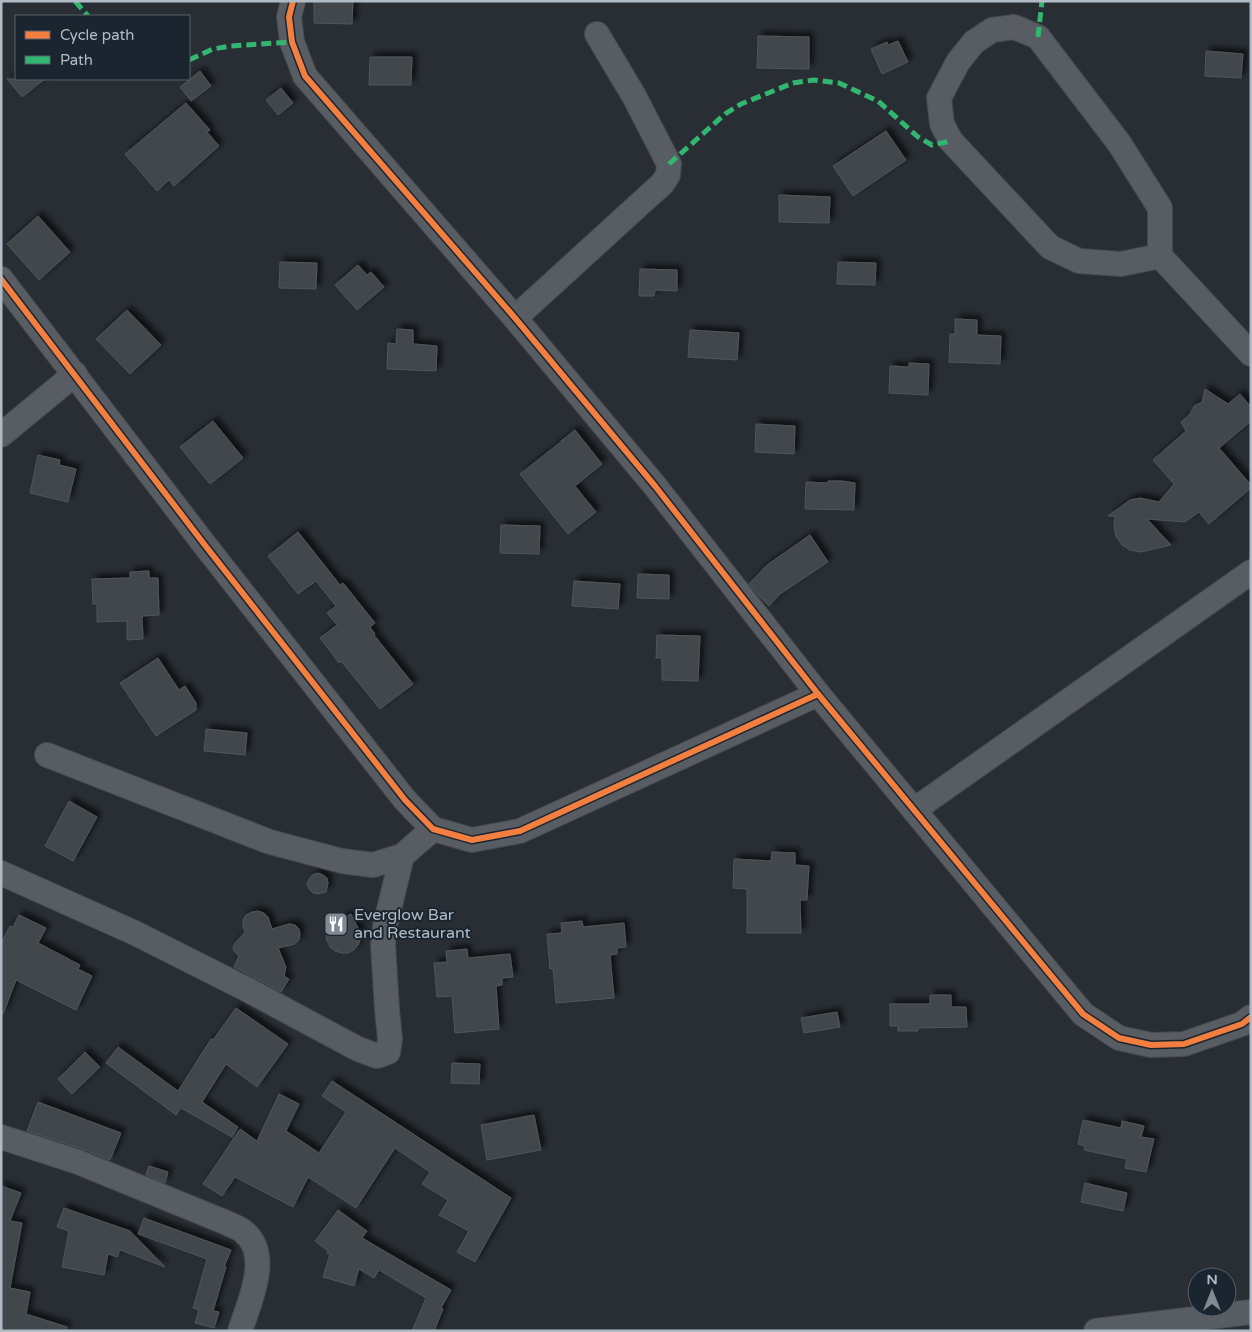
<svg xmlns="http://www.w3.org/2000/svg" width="1252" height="1332" font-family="'Varela Round',sans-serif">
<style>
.building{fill:#42474c;stroke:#50565c;filter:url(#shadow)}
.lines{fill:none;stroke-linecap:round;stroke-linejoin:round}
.minor-casing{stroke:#464a4f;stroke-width:26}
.minor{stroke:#585c63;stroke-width:24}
.quiet{stroke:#33b770;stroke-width:5;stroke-dasharray:10 5;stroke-linecap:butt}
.cycleway-casing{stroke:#1b252f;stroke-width:9}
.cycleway{stroke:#f27e40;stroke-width:6}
.labels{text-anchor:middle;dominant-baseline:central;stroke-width:4;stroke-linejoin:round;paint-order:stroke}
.poi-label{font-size:16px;fill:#b1bbc6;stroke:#1b252f;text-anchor:start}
</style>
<defs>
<filter id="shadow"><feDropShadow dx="4.5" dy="-4.5" stdDeviation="2.5" flood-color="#0009"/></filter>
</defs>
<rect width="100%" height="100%" fill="#282e34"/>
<g class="building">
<path d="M314 1H353L352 24 314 23Z"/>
<path d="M758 36 809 37V69L757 68Z"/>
<path d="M898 41 908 62 882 74 871 49 887 42 888 45Z"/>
<path d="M1206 51 1243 54 1241 78 1205 76Z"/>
<path d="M370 57H412L411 85H369Z"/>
<path d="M200 71 211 86 191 101 180 87Z"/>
<path d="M7 79H45L22 97Z"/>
<path d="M281 88 293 103 278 115 266 100Z"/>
<path d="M186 103 210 130 207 132 219 146 174 186 169 180 157 191 125 154Z"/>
<path d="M886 131 906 160 853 196 833 166Z"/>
<path d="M779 195 830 197 829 223 779 222Z"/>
<path d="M38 216 70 252 39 280 7 244Z"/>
<path d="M280 262 317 263 316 289 279 288Z"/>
<path d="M838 262 876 263 875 285 837 284Z"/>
<path d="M358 265 367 275 371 272 384 287 357 310 335 285Z"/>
<path d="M640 269 677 270V291L655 290 654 296H639Z"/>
<path d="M127 310 161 345 130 374 96 339Z"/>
<path d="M955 319 977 320V335L1001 336 1000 364 949 362 950 334H955Z"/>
<path d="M397 329 413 330V344L437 346 436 371 387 369 388 343 396 344Z"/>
<path d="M690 330 739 333 737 360 688 357Z"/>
<path d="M909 363 929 364 928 395 889 393 890 366 909 367Z"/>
<path d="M1205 389 1228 404 1240 394 1251 407V421L1219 448 1251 485V488L1209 524 1199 512 1185 522 1147 519 1171 545 1141 552 1130 550 1122 545 1116 536 1114 526 1115 516H1108L1130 500 1140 498 1159 502 1174 484 1153 460 1186 431 1181 422 1190 414 1194 406 1202 402Z"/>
<path d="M213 421 243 458 210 484 180 447Z"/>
<path d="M756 424 795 426 794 454 755 452Z"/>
<path d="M575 430 602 464 575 486 596 512 568 534 520 474 562 441H561Z"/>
<path d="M38 455 60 460 59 465 76 469 68 502 30 493Z"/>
<path d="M828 481H842L855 483 854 510 805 509 806 482 828 483Z"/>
<path d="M501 525 540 526 539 554 500 553Z"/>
<path d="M298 532 340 585 343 583 375 623 370 627 375 634 374 635 413 684 380 709 341 661 339 663 320 638 337 625 327 613 336 606 316 581 298 594 268 556Z"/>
<path d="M810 535 828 562 780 594 769 606 759 596 749 584 767 565Z"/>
<path d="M149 571V578H158L159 615 142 616 143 639 127 640V621L97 622V604H93L92 579 130 578V572Z"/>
<path d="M638 574 669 575V599L637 598Z"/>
<path d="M574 581 620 584 618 609 572 606Z"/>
<path d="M657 635 700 636 698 681 662 680V658H656Z"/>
<path d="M158 658 179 690 185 686 196 703V710L156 736 120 683Z"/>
<path d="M206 729 247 733 245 755 204 751Z"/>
<path d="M69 801 97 817 73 861 45 846Z"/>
<path d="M772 852 795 853V865L809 866 807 900H800L801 933H747V889L733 888 734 859 771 861Z"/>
<path d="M318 873 323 875 327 878 328 883 326 892 318 894 313 893 309 889 307 884 309 879 312 875Z"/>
<path d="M258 911 264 913 268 917 272 929 289 924 295 925 299 929 300 934 299 940 295 944 278 948 286 967 284 976 289 979 281 992 234 967 239 956 234 951 233 947 235 943 245 932 243 926V920L246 915 252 912Z"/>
<path d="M351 914 360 932 361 938 358 945 354 950 348 953H342L335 951 330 947 326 938 329 928 333 923Z"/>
<path d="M19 915 46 928 38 943 80 965 78 969 92 976 76 1010 16 980 3 1014 1 1013V943L10 926 13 927Z"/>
<path d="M582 921 583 927 624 923 626 947 617 948V954L610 955 614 998 556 1003 553 968 550 969 547 934 562 933 561 923Z"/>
<path d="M467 949 468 958 510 954 513 977 502 978V985L496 986 499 1029 455 1033 452 996 437 997 434 963 447 962 446 951Z"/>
<path d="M930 995H951V1007H966L967 1027 918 1028V1031H898V1026H890V1004H930Z"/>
<path d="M236 1008 288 1044 257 1087 226 1064 202 1102 238 1127 232 1137 181 1108 176 1115 106 1063 118 1047 178 1091 211 1039 213 1040Z"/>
<path d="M837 1012 840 1027 804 1033 801 1018Z"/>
<path d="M85 1052 100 1067 72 1094 58 1079Z"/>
<path d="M452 1063 480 1064 479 1084 451 1083Z"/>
<path d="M332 1081 511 1198 475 1262 457 1252 469 1231 439 1215 448 1200 422 1184 430 1172 395 1148 356 1208 308 1177 293 1207 235 1177 222 1196 203 1184 240 1129 257 1141 279 1094 299 1104 286 1131 319 1153 346 1112 322 1096Z"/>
<path d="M38 1102 121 1133 110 1160 82 1149 27 1131Z"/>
<path d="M534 1115 541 1150 487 1160 481 1125Z"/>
<path d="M1083 1120 1121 1128 1122 1121 1144 1126 1141 1137 1154 1139 1146 1172 1125 1168 1127 1159 1084 1150 1085 1146 1078 1144Z"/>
<path d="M149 1166 168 1172 165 1183 146 1175Z"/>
<path d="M1085 1183 1127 1193 1123 1211 1081 1202Z"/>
<path d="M1 1186 21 1193 10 1221 22 1223 10 1288 30 1292 26 1314 67 1327 66 1331H1Z"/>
<path d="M64 1208 130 1231 165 1267 120 1250 117 1257 108 1254 104 1275 62 1267 69 1231 57 1227Z"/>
<path d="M338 1210 367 1231 362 1238 451 1290 441 1308 443 1309 434 1331H412L426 1298 379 1270 374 1278 359 1269 354 1286 323 1277 330 1254 327 1253 328 1251 315 1241Z"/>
<path d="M144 1218 231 1250 224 1267H226L213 1311 219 1312 214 1328 195 1323 199 1310 193 1308 207 1259 138 1234Z"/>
</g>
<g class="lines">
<g class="minor-casing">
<g id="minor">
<path d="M293 1 289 17 292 42 305 76 515 318 655 486 818 694 1083 1014 1119 1038 1151 1045 1184 1044 1242 1024 1251 1017"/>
<path d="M1160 256 1121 264 1079 261 1050 247 951 141 942 124 939 98 958 62 974 42 992 30 1014 27 1038 37 1119 143 1160 208V256L1251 354"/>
<path d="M1 279 204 544 405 800 433 829 472 840 520 831 818 694"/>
<path d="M515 318 642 202 662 184 668 175 669 164 634 96 597 34"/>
<path d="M1 435 75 374"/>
<path d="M47 755 270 842 342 861 373 865 402 856 433 829"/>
<path d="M914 810 1251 572"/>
<path d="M1 873 135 933 248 990 358 1049 377 1056 388 1052 390 1039 387 1009 383 945 385 926 402 856"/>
<path d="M1 1137 78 1162 227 1223C232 1226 240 1228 244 1232 272 1255 249 1303 240 1331"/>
<path d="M1096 1331 1251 1312"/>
</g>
</g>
<use href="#minor" class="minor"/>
<g class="quiet">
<path d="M75 1 88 16"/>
<path d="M1038 37 1042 1"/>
<path d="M189 60 213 49 231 46 292 42"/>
<path d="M669 164 725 114 741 104 793 83 814 80 839 83 878 101 918 137 932 145 951 141"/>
</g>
<g class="cycleway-casing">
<g id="cycleway">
<path d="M293 1 289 17 292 42 305 76 515 318 655 486 818 694 1083 1014 1119 1038 1151 1045 1184 1044 1242 1024 1251 1017"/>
<path d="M1 279 204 544 405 800 433 829 472 840 520 831 818 694"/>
</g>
</g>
<use href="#cycleway" class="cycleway"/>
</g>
<defs>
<g id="restaurant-square" transform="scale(1.25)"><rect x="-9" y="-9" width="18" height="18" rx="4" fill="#818a93" stroke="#1b252f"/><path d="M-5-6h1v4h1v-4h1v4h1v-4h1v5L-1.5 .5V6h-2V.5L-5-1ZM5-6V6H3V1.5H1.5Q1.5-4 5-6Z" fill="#fff"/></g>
</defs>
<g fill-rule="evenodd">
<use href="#restaurant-square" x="336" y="924"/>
</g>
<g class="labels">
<g class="poi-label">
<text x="354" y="915">Everglow Bar<tspan x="354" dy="18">and Restaurant</tspan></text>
</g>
</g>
<rect width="1252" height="1332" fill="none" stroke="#b1bbc6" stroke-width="5"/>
<rect x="15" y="15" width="175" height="65" fill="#1b252f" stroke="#57616b"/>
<rect x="25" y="31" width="25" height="8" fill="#f27e40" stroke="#57616b"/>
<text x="60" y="40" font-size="15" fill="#b1bbc6">Cycle path</text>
<rect x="25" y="56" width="25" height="8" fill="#33b770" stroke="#57616b"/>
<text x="60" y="65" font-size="15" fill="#b1bbc6">Path</text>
<g transform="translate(1212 1292)"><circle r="24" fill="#1b252f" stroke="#57616b"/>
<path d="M0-4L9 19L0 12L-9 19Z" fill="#818a93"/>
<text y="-8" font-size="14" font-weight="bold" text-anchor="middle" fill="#b1bbc6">N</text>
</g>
</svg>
